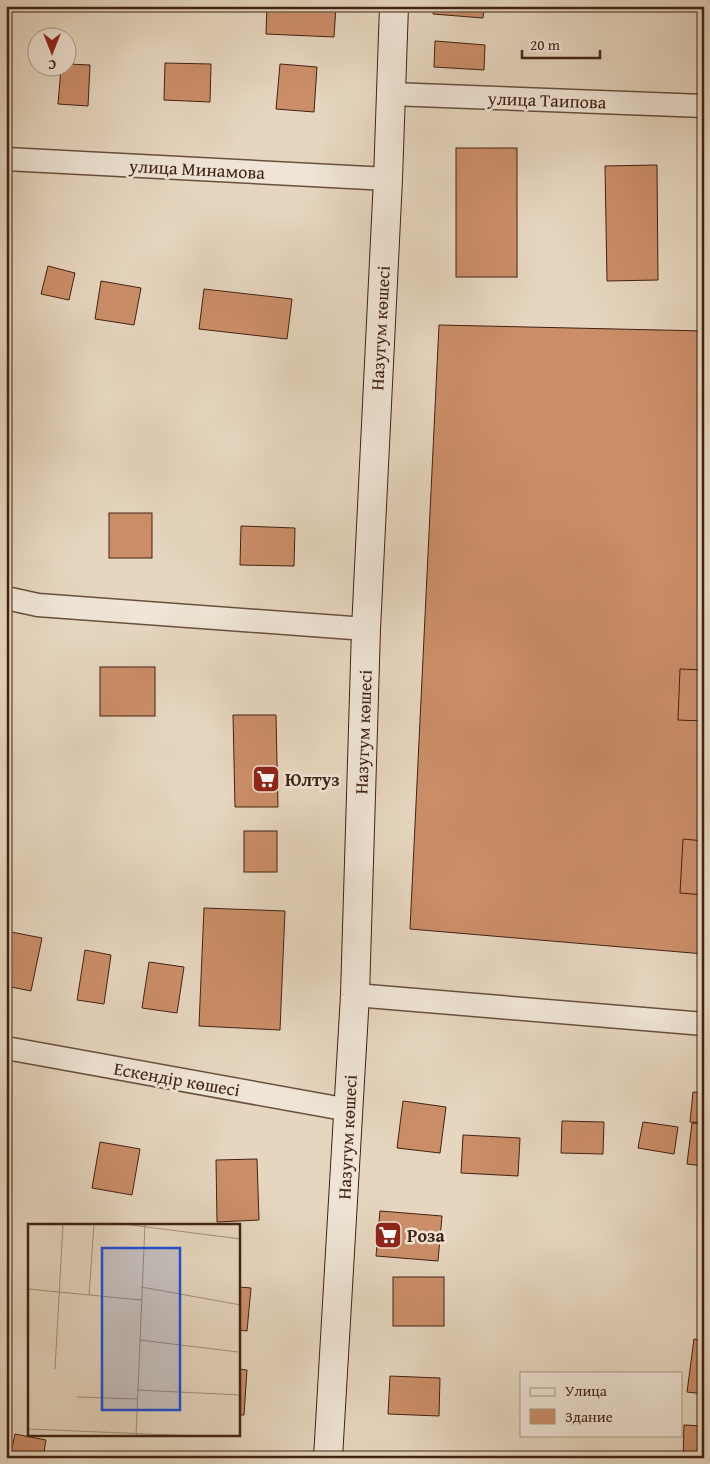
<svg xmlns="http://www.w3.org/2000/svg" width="710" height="1464" font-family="'Gentium Book Plus',serif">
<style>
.building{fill:#cb8e69;stroke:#412212}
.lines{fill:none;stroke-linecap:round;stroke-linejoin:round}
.street-casing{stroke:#6a4f3d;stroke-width:25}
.secondary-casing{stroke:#412212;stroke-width:30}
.street{stroke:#efe4d5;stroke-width:22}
.secondary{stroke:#efe4d5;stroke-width:28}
.labels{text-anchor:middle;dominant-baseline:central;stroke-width:5;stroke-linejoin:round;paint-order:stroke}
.street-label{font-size:18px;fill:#412212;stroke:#efe4d5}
.poi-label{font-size:18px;font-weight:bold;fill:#412212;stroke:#efe4d5;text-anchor:start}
.inset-road{fill:none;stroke:#a48e7a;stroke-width:1}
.view{fill:#1d4ed8;fill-opacity:0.15;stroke:#1d4ed8;stroke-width:2.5}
.inset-edge{fill:none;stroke:#412212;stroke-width:2.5}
</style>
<rect width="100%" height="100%" fill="#e6d6bf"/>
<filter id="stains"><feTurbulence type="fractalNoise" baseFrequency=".004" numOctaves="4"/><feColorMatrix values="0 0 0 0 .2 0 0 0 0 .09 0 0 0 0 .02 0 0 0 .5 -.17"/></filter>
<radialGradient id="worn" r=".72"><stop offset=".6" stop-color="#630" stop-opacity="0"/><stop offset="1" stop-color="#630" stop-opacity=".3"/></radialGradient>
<g class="building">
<path d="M267 6H336L334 37 266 34Z"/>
<path d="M434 6H484L483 18 433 14Z"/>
<path d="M435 41 485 45 484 70 434 67Z"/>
<path d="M165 63 211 64 210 102 164 100Z"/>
<path d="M68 64 90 65 88 106 58 104 61 68H68Z"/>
<path d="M280 64 317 67 314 112 276 109Z"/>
<rect x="456" y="148" width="61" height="129"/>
<path d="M657 165 658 280 607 281 605 166Z"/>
<path d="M48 266 75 273 69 300 41 294Z"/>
<path d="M101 281 141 288 134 325 95 319Z"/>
<path d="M204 289 292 299 287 339 199 329Z"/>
<path d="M439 325 704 331V954L410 929Z"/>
<rect x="109" y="513" width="43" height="45"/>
<path d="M241 526 295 528 294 566 240 565Z"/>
<rect x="100" y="667" width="55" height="49"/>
<path d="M680 669 704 670V721L678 720Z"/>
<path d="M233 715H276L278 807H235Z"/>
<rect x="244" y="831" width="33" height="41"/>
<path d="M683 839 704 841V895L680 893Z"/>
<path d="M204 908 285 911 280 1030 199 1026Z"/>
<path d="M6 931 42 938 31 991 6 986Z"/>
<path d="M85 950 111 955 104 1004 77 1000Z"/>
<path d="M149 962 184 967 177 1013 142 1008Z"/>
<path d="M693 1092 704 1093V1123L690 1122Z"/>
<path d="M403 1101 446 1107 440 1153 397 1148Z"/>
<path d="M562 1121 604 1122 603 1154 561 1153Z"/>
<path d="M643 1122 678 1127 674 1154 638 1148Z"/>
<path d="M692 1123 704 1124V1166L687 1164Z"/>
<path d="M463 1135 520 1138 518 1176 461 1173Z"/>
<path d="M100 1142 140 1149 132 1195 92 1188Z"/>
<path d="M257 1159 259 1220 217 1222 216 1160Z"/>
<path d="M380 1211 442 1216 438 1261 376 1256Z"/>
<rect x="393" y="1277" width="51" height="49"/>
<path d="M239 1287 251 1288 247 1331 239 1330Z"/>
<path d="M694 1339 704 1341V1394L687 1392Z"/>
<path d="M239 1369 247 1370 244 1415H239Z"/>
<path d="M390 1376 440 1378 439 1416 388 1414Z"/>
<path d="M684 1425 704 1426V1458H683Z"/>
<path d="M15 1434 46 1440 43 1458H10Z"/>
</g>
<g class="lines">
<g class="street-casing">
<g id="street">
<path d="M391 94 704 106"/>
<path d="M6 159 388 179"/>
<path d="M6 598 38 605 366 629"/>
<path d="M355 995 704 1024"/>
<path d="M6 1048 349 1110"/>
</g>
</g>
<g class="secondary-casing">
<path id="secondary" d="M328 1458 355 995 366 629 388 179 394 6"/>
</g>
<use href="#street" class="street"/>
<use href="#secondary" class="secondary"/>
</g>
<defs>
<g id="supermarket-square" transform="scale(1.4375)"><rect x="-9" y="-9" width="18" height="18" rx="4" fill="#8f2418" stroke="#efe4d5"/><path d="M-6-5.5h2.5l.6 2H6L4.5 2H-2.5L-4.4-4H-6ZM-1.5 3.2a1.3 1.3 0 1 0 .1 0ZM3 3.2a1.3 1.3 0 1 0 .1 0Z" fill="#fff"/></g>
</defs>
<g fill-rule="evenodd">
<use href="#supermarket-square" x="266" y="779"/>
<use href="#supermarket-square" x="388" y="1235"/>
</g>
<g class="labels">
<g class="street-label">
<text transform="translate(547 100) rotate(2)">улица Таипова</text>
<text transform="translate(197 169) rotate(3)">улица Минамова</text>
<text transform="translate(380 328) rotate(-87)">Назугум көшесі</text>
<text transform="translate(363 732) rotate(-88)">Назугум көшесі</text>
<text transform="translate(177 1079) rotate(10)">Ескендір көшесі</text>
<text transform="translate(347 1137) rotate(-87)">Назугум көшесі</text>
</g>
<g class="poi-label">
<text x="285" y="779">Юлтуз</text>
<text x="407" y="1235">Роза</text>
</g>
</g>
<g transform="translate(28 1224)">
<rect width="212" height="212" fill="#e6d6bf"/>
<path class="inset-road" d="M95 0 213 15M113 63 213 81M0 65 113 76M61 71 66 0M112 116 210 128M27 145 35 0M109 166 213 171M49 173 109 175M0 205 168 212M108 212 117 0"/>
<path class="view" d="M74 24H152V186H74Z"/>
<rect width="212" height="212" class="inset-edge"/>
</g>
<rect width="710" height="1464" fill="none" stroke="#e6d6bf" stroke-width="25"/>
<rect x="8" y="8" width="695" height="1449" fill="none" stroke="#412212" stroke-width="2.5"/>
<rect x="12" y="12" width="685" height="1439" fill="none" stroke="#412212"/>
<rect x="520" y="1372" width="162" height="65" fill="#efe4d5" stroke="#a99687"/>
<rect x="530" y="1388" width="25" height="8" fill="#efe4d5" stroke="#a99687"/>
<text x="565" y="1396" font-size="15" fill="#412212">Улица</text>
<rect x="530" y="1409" width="25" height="15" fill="#cb8e69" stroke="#a99687"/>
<text x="565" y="1422" font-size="15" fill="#412212">Здание</text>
<g transform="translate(52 52) rotate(180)"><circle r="24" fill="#efe4d5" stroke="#a99687"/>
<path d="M0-4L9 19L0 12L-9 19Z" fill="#8f2418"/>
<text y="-8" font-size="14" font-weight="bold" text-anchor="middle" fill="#412212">С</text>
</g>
<path d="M522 50v8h78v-8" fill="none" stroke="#412212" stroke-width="2.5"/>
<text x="530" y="50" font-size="15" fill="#412212" stroke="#efe4d5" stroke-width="4" paint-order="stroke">20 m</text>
<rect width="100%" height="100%" filter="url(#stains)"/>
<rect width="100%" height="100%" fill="url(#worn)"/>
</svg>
